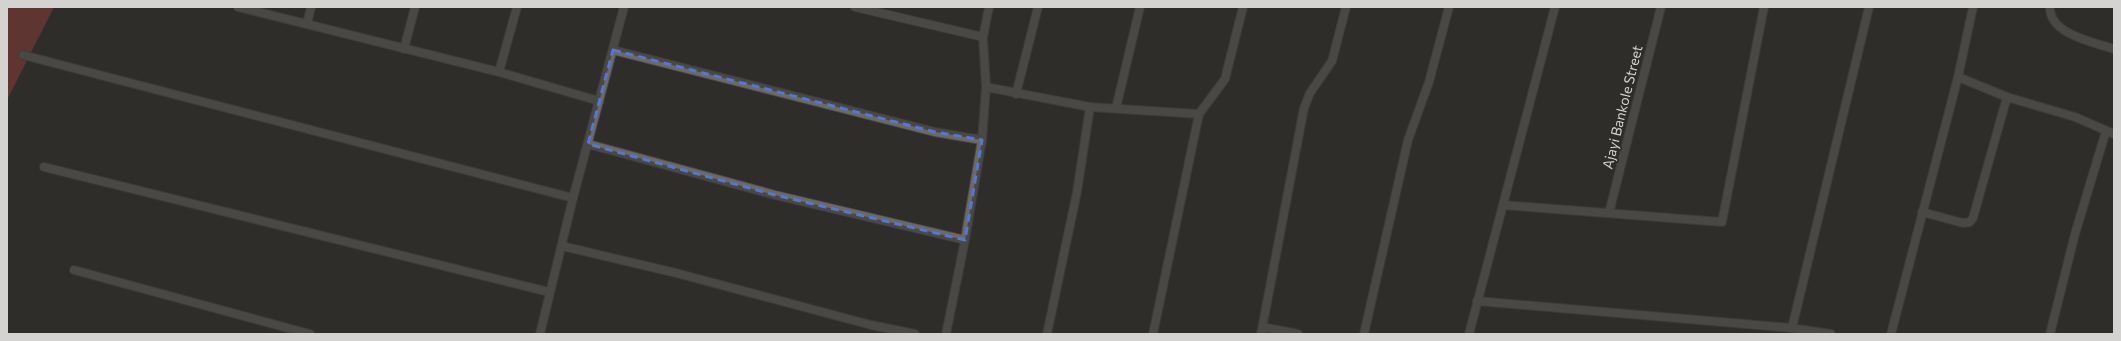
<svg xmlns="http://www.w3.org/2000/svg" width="2121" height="341" font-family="Commissioner,sans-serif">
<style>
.forest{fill:#993f3a}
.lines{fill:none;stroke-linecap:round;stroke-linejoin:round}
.minor-casing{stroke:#4c4a48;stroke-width:10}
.minor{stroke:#6b6966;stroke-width:8}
.marked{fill:none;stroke:#5476d6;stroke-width:3;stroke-dasharray:8 5;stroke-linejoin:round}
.labels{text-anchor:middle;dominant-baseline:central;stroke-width:3.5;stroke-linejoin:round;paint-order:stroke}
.street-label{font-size:14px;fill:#d4d3d1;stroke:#2f2d2a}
</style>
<rect width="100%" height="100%" fill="#2f2d2a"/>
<path class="forest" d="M7 7H54L7 100Z"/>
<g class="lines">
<g class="minor-casing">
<g id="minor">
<path d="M238 7 499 72 599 101"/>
<path d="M855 7 983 37"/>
<path d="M2050 7C2049 34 2093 42 2114 49"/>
<path d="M307 24 311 7"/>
<path d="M404 49 415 7"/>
<path d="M613 50 935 132 982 140"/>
<path d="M23 55 573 198"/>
<path d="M499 72 517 7"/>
<path d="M1958 77 2007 97 2075 117 2114 134"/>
<path d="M986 87 1090 107 1199 114"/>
<path d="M1016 94 1038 7"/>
<path d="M1116 108 1140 7"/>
<path d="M588 144 775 195 965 240"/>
<path d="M44 167 549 292"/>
<path d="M1503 205 1722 222 1764 7"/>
<path d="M1922 212 1963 223 1970 222 1973 218 2007 97"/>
<path d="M1609 213 1661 7"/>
<path d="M562 246 676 273 871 325 915 334"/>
<path d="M74 270 310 334"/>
<path d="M1477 301 1792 328 1831 334"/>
<path d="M1263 327 1298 334"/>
<path d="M1792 328 1869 7"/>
<path d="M540 334 573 198 624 7"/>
<path d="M946 334 965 240 982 140 986 87 983 37 989 7"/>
<path d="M1047 334 1077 192 1090 107"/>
<path d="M1153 334 1199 114 1225 79 1243 7"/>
<path d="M1261 334 1304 108 1310 93 1332 61 1346 7"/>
<path d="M1364 334 1408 140 1429 82 1449 7"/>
<path d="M1469 334 1555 7"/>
<path d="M1891 334 1958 77 1973 7"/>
<path d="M2050 334 2075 234 2106 131"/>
</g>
</g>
<use href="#minor" class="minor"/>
</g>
<path d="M0 0H2121V341H0ZM613 50 935 132 982 140 965 240 775 195 588 144Z" fill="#2f2d2a" fill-opacity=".55" fill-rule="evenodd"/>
<path class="marked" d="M613 50 935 132 982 140 965 240 775 195 588 144Z"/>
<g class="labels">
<g class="street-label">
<text transform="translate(1622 107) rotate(-76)">Ajayi Bankole Street</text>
</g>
</g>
<rect width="2121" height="341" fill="none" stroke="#d4d3d1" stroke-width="16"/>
</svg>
